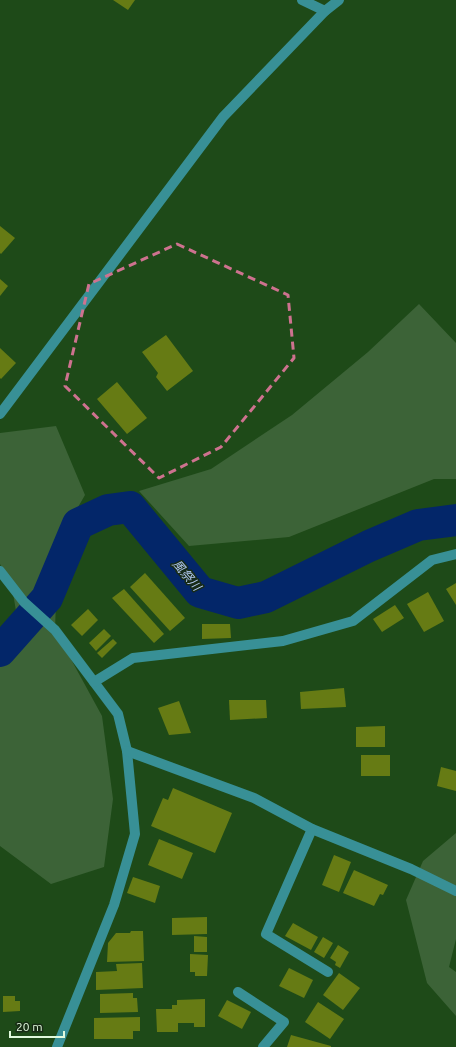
<svg xmlns="http://www.w3.org/2000/svg" width="456" height="1047" font-family="Ubuntu,'Noto Sans JP',sans-serif">
<style>
.green{fill:#3c6337}
.lines{fill:none;stroke-linecap:round;stroke-linejoin:round}
.river{stroke:#032669;stroke-width:32}
.building{fill:#667b14}
.minor{stroke:#389096;stroke-width:10}
.marked{fill:none;stroke:#ce728f;stroke-width:3;stroke-dasharray:8 5;stroke-linejoin:round}
.labels{text-anchor:middle;dominant-baseline:central;stroke-width:3;stroke-linejoin:round;paint-order:stroke}
.water-label{font-size:12px;font-style:italic;fill:#afc6ee;stroke:#182b15}
</style>
<rect width="100%" height="100%" fill="#1e4a18"/>
<g class="green">
<path d="M419 304 456 343V479H434L289 537 189 546 139 491 211 469 292 415 368 352Z"/>
<path d="M56 426 85 495 58 542 55 630 102 716 113 799 104 867 51 884 0 846V655L19 629 12 587 0 564V433Z"/>
<path d="M456 833V939L449 967 456 972V1016L427 983 406 900 423 861Z"/>
</g>
<g class="lines">
<path class="river" d="M0 651 47 598 78 524 108 510 130 507 200 592 238 603 266 597 369 546 418 525 456 520"/>
</g>
<g class="building">
<path d="M113 0H135L128 10Z"/>
<path d="M0 226 15 238 1 254 0 253Z"/>
<path d="M0 279 8 286 0 296Z"/>
<path d="M166 335 193 371 167 391 156 377 158 373 142 352Z"/>
<path d="M0 348 16 363 1 379 0 378Z"/>
<path d="M117 382 147 418 127 434 97 399Z"/>
<path d="M145 573 185 618 170 631 130 587Z"/>
<path d="M456 583V605L446 589Z"/>
<path d="M124 589 164 634 154 643 112 598Z"/>
<path d="M428 592 444 621 424 632 407 604Z"/>
<path d="M395 605 404 618 382 632 373 619Z"/>
<path d="M88 609 98 620 82 636 71 625Z"/>
<path d="M202 624H230L231 638 202 639Z"/>
<path d="M104 629 111 636 96 651 89 643Z"/>
<path d="M113 639 117 643 102 658 97 653Z"/>
<path d="M344 688 346 707 301 709 300 692Z"/>
<path d="M229 700H266L267 718 230 720Z"/>
<path d="M179 701 191 733 169 735 158 708Z"/>
<path d="M385 726V747H356V727Z"/>
<rect x="361" y="755" width="29" height="21"/>
<path d="M441 767 456 771V791L437 786Z"/>
<path d="M173 788 232 813 215 853 151 826 163 798 168 800Z"/>
<path d="M159 839 193 853 182 879 148 865Z"/>
<path d="M334 855 351 862 339 892 322 885Z"/>
<path d="M354 870 388 885 383 895 380 894 374 906 343 893Z"/>
<path d="M133 877 160 886 155 903 127 893Z"/>
<path d="M207 917V934L172 935V918Z"/>
<path d="M293 923 318 937 311 950 285 936Z"/>
<path d="M131 931H143L144 961 107 962 108 943 116 933H130Z"/>
<path d="M194 936 207 937V952H194Z"/>
<path d="M323 937 333 943 324 958 314 952Z"/>
<path d="M338 945 349 952 340 968 335 965 336 962 330 958Z"/>
<path d="M190 954 208 955 207 976H195V972H190Z"/>
<path d="M142 963 143 988 96 990V972L117 971 116 964Z"/>
<path d="M289 968 313 980 304 998 279 986Z"/>
<path d="M339 973 360 988 343 1010 323 995Z"/>
<path d="M133 993V998H137L138 1012 100 1013V994Z"/>
<path d="M3 996H15V1001H20V1011L3 1012Z"/>
<path d="M205 999V1027H194V1023H178V1032H157L156 1009H172V1005H177V1000Z"/>
<path d="M227 1000 251 1012 242 1029 218 1016Z"/>
<path d="M318 1002 344 1019 330 1039 305 1022Z"/>
<path d="M140 1017V1031H133V1039H94V1018Z"/>
<path d="M291 1035 331 1046V1047H287Z"/>
</g>
<g class="lines">
<g class="minor">
<path d="M302 0 325 11"/>
<path d="M0 414 223 117 325 11 339 0"/>
<path d="M0 571 24 602 55 630 118 714 127 751 135 834 114 905 57 1047"/>
<path d="M94 682 133 658 283 641 353 621 432 560 456 554"/>
<path d="M127 751 254 798 312 829 411 869 456 891"/>
<path d="M312 829 266 934 328 972"/>
<path d="M238 992 284 1022 263 1047"/>
</g>
</g>
<path class="marked" d="M177 244 288 295 294 358 221 447 159 478 65 386 89 284Z"/>
<g class="labels">
<g class="water-label">
<text transform="translate(187 575) rotate(49)">風祭川</text>
</g>
</g>
<path d="M10 1031v6h54v-6" fill="none" stroke="#e1fadd" stroke-width="2"/>
<text x="16" y="1031" font-size="12" fill="#e1fadd" stroke="#182b15" stroke-width="3" paint-order="stroke">20 m</text>
</svg>
